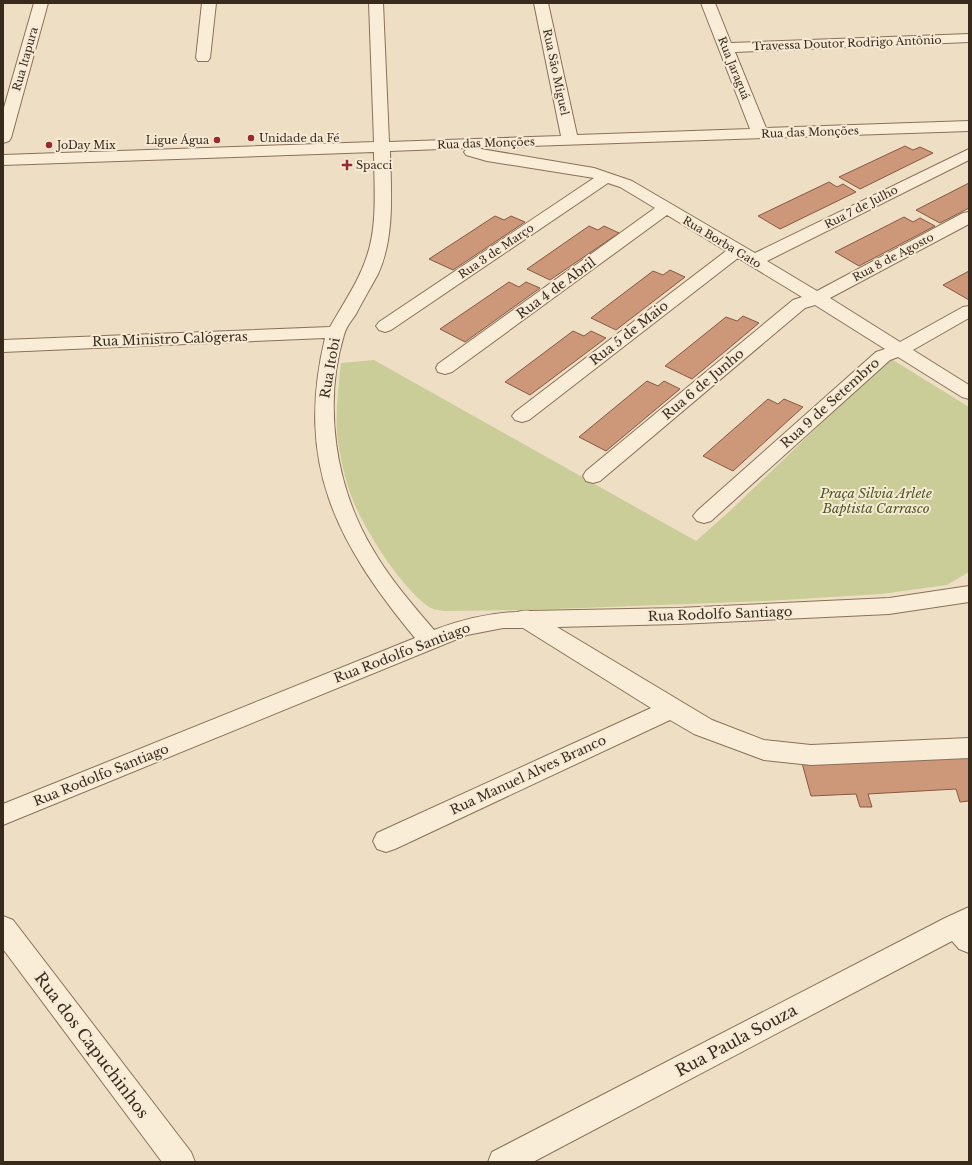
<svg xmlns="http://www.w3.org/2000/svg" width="972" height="1165" font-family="'Libre Baskerville',serif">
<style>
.green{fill:#cacd98}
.building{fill:#cd977a;stroke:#895840}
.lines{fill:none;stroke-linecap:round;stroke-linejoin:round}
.minor-casing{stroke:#89705a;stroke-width:2}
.minor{fill:#f9edd8;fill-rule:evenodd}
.poi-dot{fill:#992a32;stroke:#f6ead4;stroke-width:1.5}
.labels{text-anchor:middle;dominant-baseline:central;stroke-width:4;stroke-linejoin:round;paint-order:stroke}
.far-street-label{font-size:11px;fill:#392a1e;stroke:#f6ead4}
.far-poi-label{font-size:11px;fill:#392a1e;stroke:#f6ead4;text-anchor:start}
.street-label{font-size:13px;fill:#392a1e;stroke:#f6ead4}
.park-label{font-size:13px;font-style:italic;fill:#4d5625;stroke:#f6ead4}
.near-street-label{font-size:16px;fill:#392a1e;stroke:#f6ead4}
</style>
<rect width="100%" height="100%" fill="#eedfc4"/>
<path class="green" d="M888 359 893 360 969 407V572L947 585 881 594 766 601 530 610 443 611C438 610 432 609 429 607 401 588 364 529 352 498 346 483 342 464 339 448 334 420 338 391 341 363L374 360 696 541 731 510Z"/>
<g class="building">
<path d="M905 146 913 150 920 147 933 153 860 189 839 177Z"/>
<path d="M829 182 837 187 843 184 856 192 780 229 758 216Z"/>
<path d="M969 183V208L940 223 916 210Z"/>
<path d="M495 216 504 220 511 216 525 222 453 270 429 259Z"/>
<path d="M904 217 913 222 920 218 935 226 859 266 835 252Z"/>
<path d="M589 226 598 230 604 226 619 233 550 280 527 269Z"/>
<path d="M670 270 685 277 616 330 591 318 653 271 663 275Z"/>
<path d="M969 271V300L943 285Z"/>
<path d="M509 282 519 287 526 282 540 288 465 342 440 329Z"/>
<path d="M743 316 759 323 692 379 665 366 726 317 737 321Z"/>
<path d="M573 331 584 336 591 331 606 338 530 395 505 382Z"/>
<path d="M647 381 658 386 664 381 680 389 606 451 579 437Z"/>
<path d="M768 399 778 404 784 399 803 407 733 471 703 456Z"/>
<path d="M969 755V801L960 802 956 789 868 794 872 807H860L856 794 811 796 802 763Z"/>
</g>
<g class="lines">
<g class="minor-casing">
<g id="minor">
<path d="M34 3H48L11 138 9 141 3 143V111Z"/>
<path d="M202 3H216L210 58 208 61H198L196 58Z"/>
<path d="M369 3H383L389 142 561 136 534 3H548L577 135 750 129 701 3H715L731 43 969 34V42L735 52 766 128 969 121V131L475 148 594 168 632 181 755 253 969 149V160L767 261 817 291 963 213 969 212V224L830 298 900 342 963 307 969 306V318L913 350 969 385V399L962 397 898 357 890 360 711 521 704 523 697 521 693 516 697 511 876 352 885 349 815 305 805 308 600 481 593 483 586 481 583 476 586 471 793 300 802 297 738 258 529 420 522 422 515 420 512 416 515 412 726 251 667 215 452 372 445 374 438 372 436 368 438 364 655 208 620 187 608 183 391 330 385 332 379 330 376 326 379 322 594 178 487 161 466 155 464 152 467 148 390 151C391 191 395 237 378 274 371 287 363 300 356 314 352 320 346 327 344 335 323 404 335 486 372 548 389 578 412 604 434 630 461 620 488 613 517 612 522 611 525 610 530 611L678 608 889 598 969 586V602L889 614 678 624 557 627 712 720 764 740 811 745 969 738V758L811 765 764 760 694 734 670 720 395 849 386 852 377 849 373 841 377 833 651 708 523 628H503L467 635 3 825V804L415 638C336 542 295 464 325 338L3 352V340L330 327C343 304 359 281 367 256 378 224 374 185 374 152L3 165V155L374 142Z"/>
<path d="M969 907V953L959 949 952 941 533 1162H488L492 1152 945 918Z"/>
<path d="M3 916 13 920 191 1152 195 1162H162L3 949Z"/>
</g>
</g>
<use href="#minor" class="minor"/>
</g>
<g class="poi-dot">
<circle cx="251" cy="138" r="4"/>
<circle cx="217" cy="140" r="4"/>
<circle cx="49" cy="145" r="4"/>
<path d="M345 159h4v4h4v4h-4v4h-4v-4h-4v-4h4z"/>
</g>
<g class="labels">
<g class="far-street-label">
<text transform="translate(847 43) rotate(-2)">Travessa Doutor Rodrigo Antônio</text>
<text transform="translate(25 59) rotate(-74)">Rua Itapura</text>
<text transform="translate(734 68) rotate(68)">Rua Jaraguá</text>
<text transform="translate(556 72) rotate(78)">Rua São Miguel</text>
<text transform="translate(810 132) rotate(-2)">Rua das Monções</text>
<text transform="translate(486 143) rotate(-2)">Rua das Monções</text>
<text transform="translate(861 207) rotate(-27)">Rua 7 de Julho</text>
<text transform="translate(722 242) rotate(31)">Rua Borba Gato</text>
<text transform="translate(496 251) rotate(-34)">Rua 3 de Março</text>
<text transform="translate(893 257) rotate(-28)">Rua 8 de Agosto</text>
</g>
<g class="far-poi-label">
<text x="259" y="138">Unidade da Fé</text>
<text x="209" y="140" text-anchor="end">Ligue Água</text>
<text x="57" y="145">JoDay Mix</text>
<text x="356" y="165">Spacci</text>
</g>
<g class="street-label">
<text transform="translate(556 288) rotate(-36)">Rua 4 de Abril</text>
<text transform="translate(629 333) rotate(-38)">Rua 5 de Maio</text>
<text transform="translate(170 339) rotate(-2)">Rua Ministro Calógeras</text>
<text transform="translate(330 368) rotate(-80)">Rua Itobi</text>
<text transform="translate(703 384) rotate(-40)">Rua 6 de Junho</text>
<text transform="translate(830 403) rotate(-42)">Rua 9 de Setembro</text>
<text transform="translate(720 614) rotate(-2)">Rua Rodolfo Santiago</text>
<text transform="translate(402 653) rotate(-21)">Rua Rodolfo Santiago</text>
<text transform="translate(101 775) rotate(-22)">Rua Rodolfo Santiago</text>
<text transform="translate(528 775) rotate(-25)">Rua Manuel Alves Branco</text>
</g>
<g class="park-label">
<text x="876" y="493">Praça Silvia Arlete<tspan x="876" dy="15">Baptista Carrasco</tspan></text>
</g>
<g class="near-street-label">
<text transform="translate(736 1040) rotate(-28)">Rua Paula Souza</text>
<text transform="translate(92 1045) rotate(53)">Rua dos Capuchinhos</text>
</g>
</g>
<rect width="972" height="1165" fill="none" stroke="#392a1e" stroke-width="8"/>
</svg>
